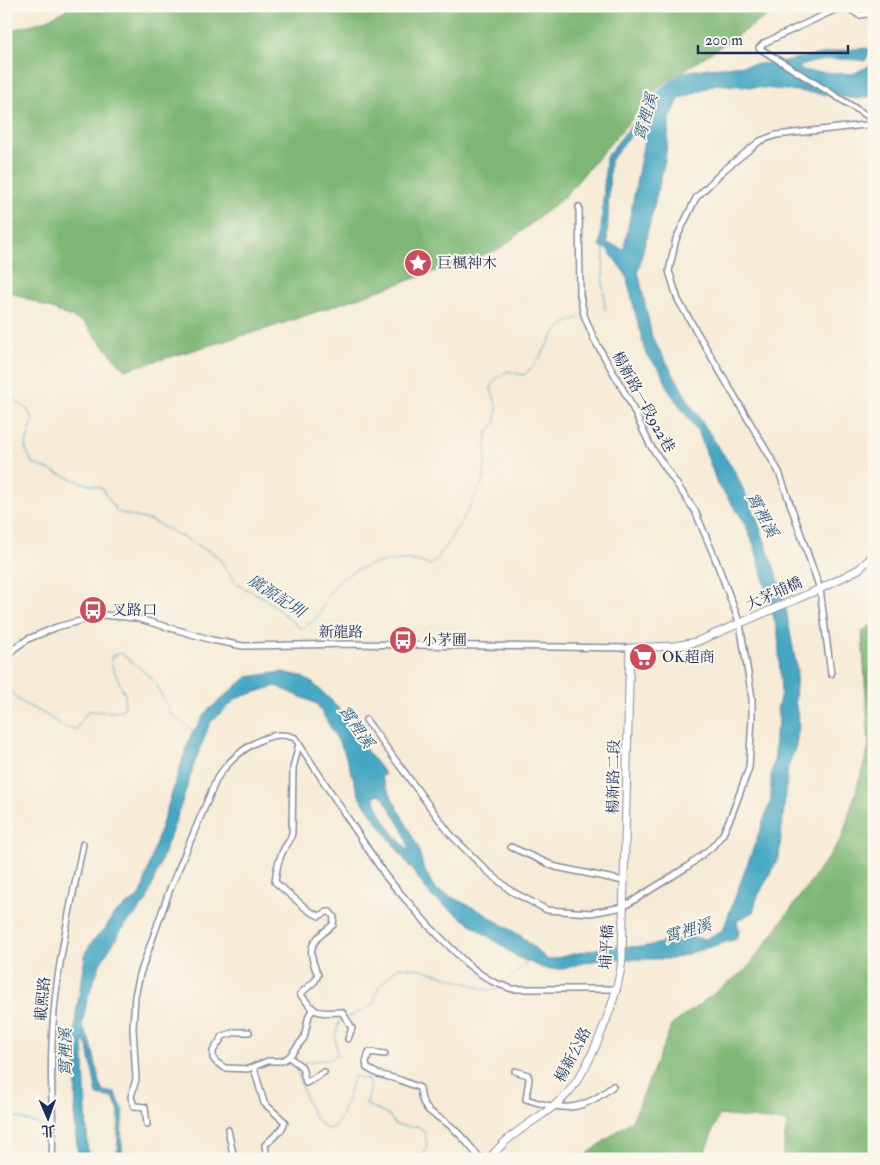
<svg xmlns="http://www.w3.org/2000/svg" width="880" height="1165" font-family="'IM FELL Double Pica','Noto Serif TC',serif">
<style>
.forest{fill:#7eb775;stroke:#4c736a}
.water{fill:#44a7c3;stroke:#306b90;fill-rule:evenodd}
.lines{fill:none;stroke-linecap:round;stroke-linejoin:round}
.stream{stroke:#44a7c3;stroke-width:1}
.minor-casing{stroke:#888d9a;stroke-width:8}
.major-casing{stroke:#888d9a;stroke-width:9}
.minor{stroke:#fff;stroke-width:5}
.major{stroke:#fff;stroke-width:7}
.labels{text-anchor:middle;dominant-baseline:central;stroke-width:4;stroke-linejoin:round;paint-order:stroke}
.poi-label{font-size:15px;fill:#1b2f5e;stroke:#fbf7ec;text-anchor:start}
.street-label{font-size:15px;fill:#1b2f5e;stroke:#fbf7ec}
.water-label{font-size:16px;font-style:italic;fill:#295981;stroke:#fbf7ec}
</style>
<rect width="100%" height="100%" fill="#fbf7ec"/>
<filter id="ink" filterUnits="userSpaceOnUse"><feTurbulence type="fractalNoise" baseFrequency=".02" numOctaves="2"/><feDisplacementMap in="SourceGraphic" scale="10" xChannelSelector="R" yChannelSelector="G"/><feConvolveMatrix kernelMatrix="1 2 1 2 8 2 1 2 1" color-interpolation-filters="sRGB"/></filter>
<filter id="wash" filterUnits="userSpaceOnUse"><feTurbulence type="fractalNoise" baseFrequency=".0096" numOctaves="4" result="noise"/><feDisplacementMap in="SourceGraphic" scale="20" xChannelSelector="R" yChannelSelector="G"/><feGaussianBlur stdDeviation="1.12" result="paint"/><feColorMatrix in="noise" values="0 0 0 0 0 0 0 0 0 0 0 0 0 0 0 0 0 1.4 0 .05"/><feComposite in="paint" operator="in"/></filter>
<g filter="url(#wash)">
<rect width="100%" height="100%" fill="#f6ebd6"/>
<g class="forest">
<path d="M67 6H782L660 86 564 197 500 249 269 328 125 370 83 322 6 290V32L47 20 66 10Z"/>
<path d="M874 623V1159H782L787 1122 719 1115 702 1159H581L633 1119 672 1025 748 968 842 838 869 747 862 632Z"/>
</g>
<path class="water" d="M866 48 871 50 865 61C842 57 819 59 798 67L805 71 853 74 869 66 874 59V96L857 99 798 91 716 84 679 99 670 119 665 161 638 271 652 337 692 407 735 472 755 514 783 593 797 670 795 700 799 724 796 745 788 767 779 857 757 898 753 912 737 921 739 932 736 939 671 959H609L585 962 564 969H546L519 958 431 896 360 798 344 751 317 704 276 686 237 698 210 723 194 764 180 809 146 902 123 928 100 964 87 1000 82 1026 91 1043 102 1091 115 1093 123 1110 121 1136 123 1159H117L119 1112 113 1098 97 1095 88 1047 83 1039 88 1159H78L75 1125 76 1073 74 1052 76 1014 86 951 95 938 105 929 114 914 141 895 153 852 190 737 207 711 247 677 282 672 301 676 314 684 336 705 360 742 385 774 381 777 417 845 424 869 435 889 478 910 521 936 548 960 609 946 642 947 691 937 706 939 723 930 771 800V776L775 756V734L779 722 777 710 781 693 778 634 755 548 744 521 717 483 699 433 670 392 660 370 646 355 626 275 608 250 600 246 606 157 661 88 684 72 708 68 774 63 843 50ZM649 114 624 249H623L607 243 610 161ZM381 794 403 829 410 852C394 835 380 819 374 796Z"/>
<g class="lines">
<g class="stream">
<path d="M604 248 603 282 605 310"/>
<path d="M6 394 28 410 33 421 25 447 32 463 77 481 102 488 117 512 152 521 216 555 238 585 263 597 300 628C320 621 320 611 329 594 344 569 375 561 403 560 412 559 422 563 430 565L438 558 467 512 484 479 487 433 496 422 497 407 491 389 496 379 507 371 524 375C528 371 532 368 535 363 552 343 551 325 582 317"/>
<path d="M6 685C20 708 32 705 51 718 64 726 59 727 76 729L88 711 117 712 124 708 125 695 112 666 111 657 121 653 154 680 171 714 195 732"/>
<path d="M506 982 527 962"/>
<path d="M348 1017 373 1005C376 986 385 979 399 967L422 969 488 990 499 989"/>
<path d="M302 1065C312 1059 321 1061 332 1059L337 1054 335 1037 339 1022 345 1019"/>
<path d="M298 1066 296 1067C303 1089 307 1114 326 1129L333 1128 341 1118 354 1076 369 1080 370 1092 366 1104 390 1116 395 1125 410 1127 418 1126 425 1132 427 1147 422 1159"/>
<path d="M6 1114 49 1128"/>
</g>
</g>
</g>
<g filter="url(#ink)">
<g class="lines">
<g class="minor-casing">
<g id="minor">
<path d="M843 6 764 43 759 48 874 120"/>
<path d="M845 6 859 15 874 13"/>
<path d="M6 657 15 648 28 639 57 627 103 615 136 618 212 640 243 646 348 644 630 648"/>
<path d="M831 674 820 589 779 472 678 300 669 271 676 239 696 198 724 170 760 141 776 135 874 124"/>
<path d="M366 720 450 834 486 870 511 891 547 910 591 913 623 907 687 867 712 847 723 834 732 814 749 768 752 718V698L740 624 715 558 695 511 650 445 629 400 594 339 584 315 580 295 579 207"/>
<path d="M299 744 293 768 292 833C291 839 289 842 285 847 279 857 276 871 275 882L309 911 319 916 327 912H330L334 917 333 925C310 942 306 949 318 975L315 981 300 994C317 1015 315 1013 342 1012L352 1028 348 1039"/>
<path d="M511 847 556 867 624 881"/>
<path d="M249 1032H236L223 1036 213 1051V1058L216 1062 225 1068 248 1069 268 1061H282L289 1057 304 1038 309 1015 313 1010"/>
<path d="M385 1054 369 1052 366 1062 367 1068 378 1074 400 1080 420 1088C422 1116 438 1113 454 1129 464 1138 472 1149 481 1159"/>
<path d="M289 1057 302 1067 306 1083 324 1072"/>
<path d="M254 1068 264 1103 285 1122 281 1130 265 1145 267 1159"/>
<path d="M515 1071 528 1075 529 1079 526 1099C563 1112 583 1111 613 1086"/>
<path d="M147 1124 145 1107 134 1106 131 1097 136 1079 133 1028 135 996 140 974 170 889 217 778C231 757 267 725 295 738L387 878 429 926 466 963 479 973 493 982 512 989H617"/>
<path d="M228 1130 234 1159"/>
<path d="M52 1159C54 1121 50 1082 52 1044 54 976 70 910 83 844"/>
</g>
</g>
<g class="major-casing">
<path id="major" d="M489 1159C498 1148 508 1138 520 1130 534 1119 550 1111 563 1098 590 1072 619 995 622 958L630 648 675 646 696 642 820 589 859 569 874 555"/>
</g>
<use href="#minor" class="minor"/>
<use href="#major" class="major"/>
</g>
</g>
<defs>
<g id="sight-disc" transform="scale(1.4375)"><circle r="9.5" fill="#d1495b" stroke="#fbf7ec"/><path d="M0-6L1.8-2.2L6-1.7L2.9 1.2L3.7 5.4L0 3.3L-3.7 5.4L-2.9 1.2L-6-1.7L-1.8-2.2Z" fill="#fff"/></g>
<g id="bus-disc" transform="scale(1.4375)"><circle r="9.5" fill="#d1495b" stroke="#fbf7ec"/><path d="M-5-6H5V4H4V6H2V4H-2V6H-4V4H-5ZM-3.5-4V0h7V-4ZM-3.5 1.2v1.5H-2V1.2ZM2 1.2v1.5H3.5V1.2Z" fill="#fff"/></g>
<g id="supermarket-disc" transform="scale(1.4375)"><circle r="9.5" fill="#d1495b" stroke="#fbf7ec"/><path d="M-6-5.5h2.5l.6 2H6L4.5 2H-2.5L-4.4-4H-6ZM-1.5 3.2a1.3 1.3 0 1 0 .1 0ZM3 3.2a1.3 1.3 0 1 0 .1 0Z" fill="#fff"/></g>
</defs>
<g fill-rule="evenodd">
<use href="#sight-disc" x="418" y="263"/>
<use href="#bus-disc" x="93" y="610"/>
<use href="#bus-disc" x="403" y="640"/>
<use href="#supermarket-disc" x="643" y="657"/>
</g>
<g class="labels">
<g class="poi-label">
<text x="437" y="263">巨楓神木</text>
<text x="112" y="610">叉路口</text>
<text x="422" y="640">小茅圃</text>
<text x="662" y="657">OK超商</text>
</g>
<g class="street-label">
<text transform="translate(643 402) rotate(61)">楊新路一段922巷</text>
<text transform="translate(774 594) rotate(-24)">大茅埔橋</text>
<text x="341" y="632">新龍路</text>
<text transform="translate(614 777) rotate(-89)">楊新路二段</text>
<text transform="translate(607 947) rotate(-87)">埔平橋</text>
<text transform="translate(43 999) rotate(-85)">載熙路</text>
<text transform="translate(573 1055) rotate(-62)">楊新公路</text>
</g>
<g class="water-label">
<text transform="translate(646 117) rotate(-74)">霄裡溪</text>
<text transform="translate(762 515) rotate(62)">霄裡溪</text>
<text transform="translate(276 596) rotate(33)">廣源記圳</text>
<text transform="translate(356 727) rotate(55)">霄裡溪</text>
<text transform="translate(688 931) rotate(-16)">霄裡溪</text>
<text transform="translate(66 1052) rotate(-90)">霄裡溪</text>
</g>
</g>
<rect width="880" height="1165" fill="none" stroke="#fbf7ec" stroke-width="25"/>
<g transform="translate(48 1118) rotate(178)" stroke="#fbf7ec" stroke-width="4" paint-order="stroke">
<path d="M0-4L9 19L0 12L-9 19Z" fill="#1b2f5e"/>
<text y="-8" font-size="14" font-weight="bold" text-anchor="middle" fill="#1b2f5e">北</text>
</g>
<path d="M698 45v8h150v-8" fill="none" stroke="#1b2f5e" stroke-width="2.5"/>
<text x="705" y="45" font-size="15" fill="#1b2f5e" stroke="#fbf7ec" stroke-width="4" paint-order="stroke">200 m</text>
</svg>
